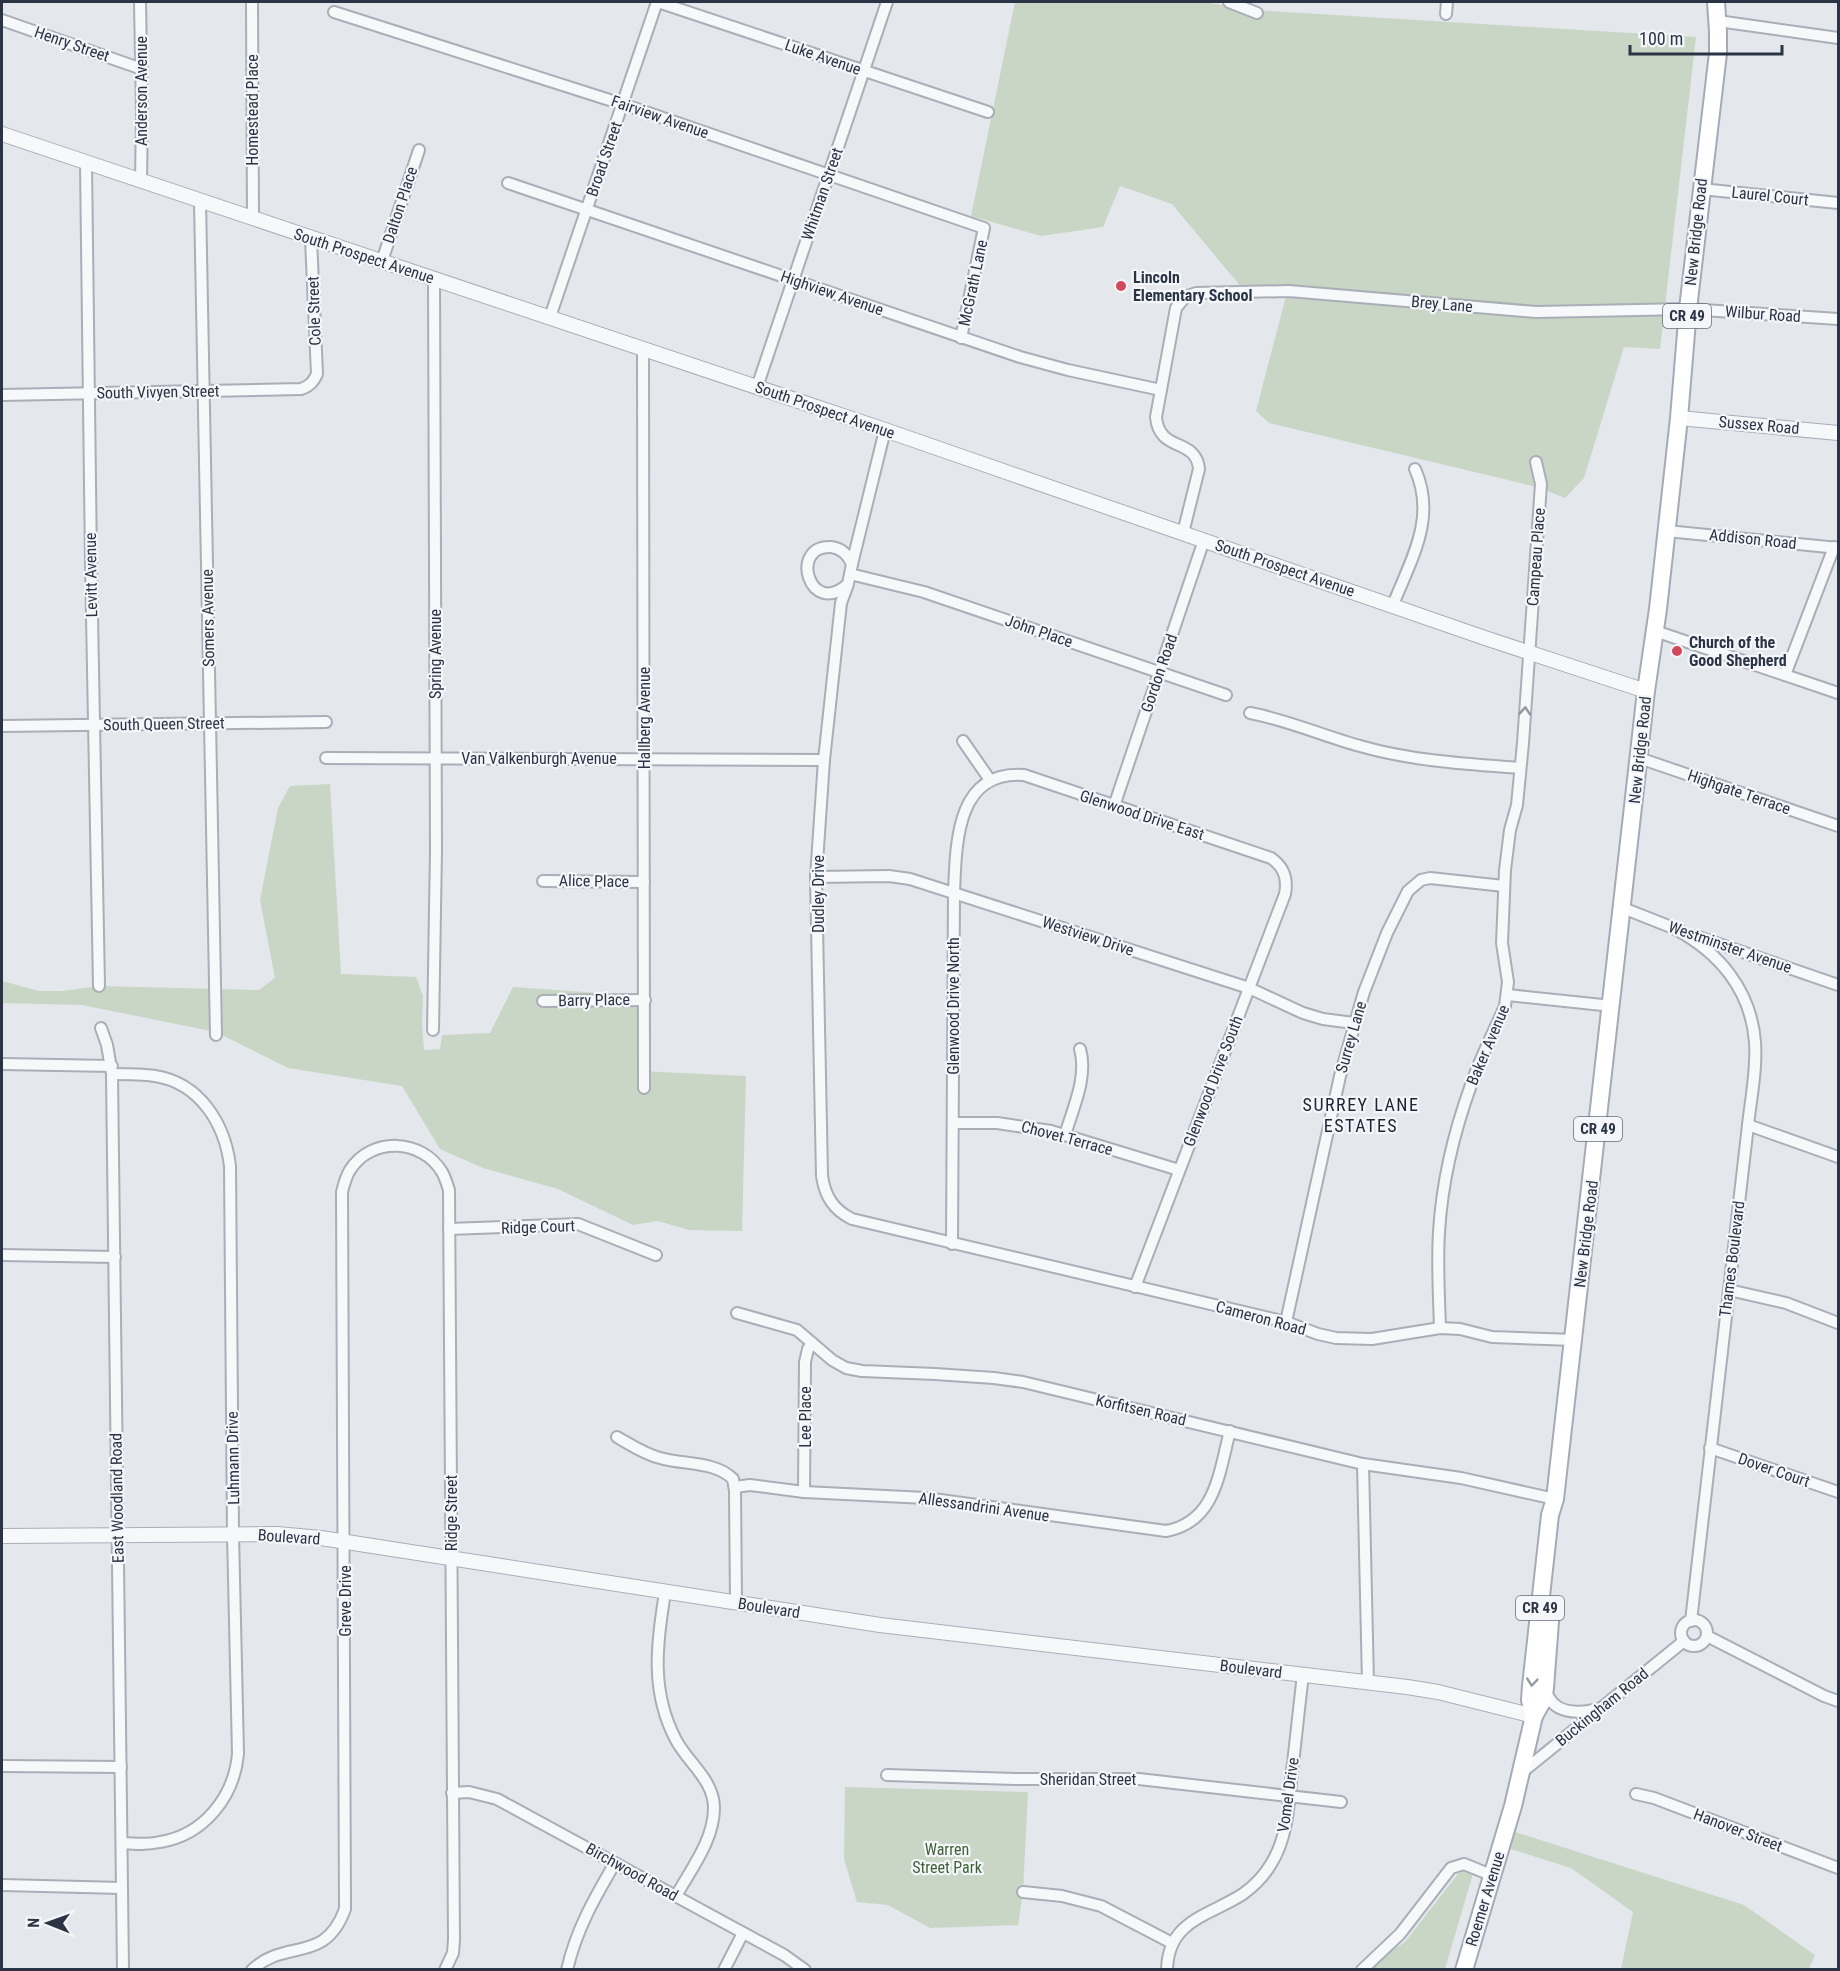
<svg xmlns="http://www.w3.org/2000/svg" width="1840" height="1971" font-family="'Roboto Condensed',sans-serif">
<style>
.green{fill:#c9d6c5}
.lines{fill:none;stroke-linecap:round;stroke-linejoin:round}
.minor-casing{stroke:#a9aeb7;stroke-width:14}
.tertiary-casing{stroke:#a9aeb7;stroke-width:16}
.primary-casing{stroke:#a3abb8;stroke-width:20}
.minor{stroke:#f7f8fa;stroke-width:10}
.tertiary{stroke:#f7f8fa;stroke-width:14}
.primary{stroke:#fff;stroke-width:16}
.oneway{stroke:#9196a0}
.oneway2{stroke:#959aa2}
.poi-dot{fill:#d1495b;stroke:#f4f6f9;stroke-width:2}
.labels{text-anchor:middle;dominant-baseline:central;stroke-width:4.5;stroke-linejoin:round;paint-order:stroke}
.shield{fill:#f4f6f9;stroke:#676e7b;stroke-width:1.5}
.shield-label{font-size:15px;font-weight:bold;fill:#2b3445}
.street-label{font-size:16px;fill:#2b3445;stroke:#f4f6f9}
.poi-label{font-size:16px;font-weight:bold;fill:#2b3445;stroke:#f4f6f9;text-anchor:start}
.park-label{font-size:16px;fill:#3f6138;stroke:#f4f6f9}
.neighbourhood-label{font-size:18px;letter-spacing:1.5px;fill:#1d2536;stroke:#f4f6f9}
</style>
<rect width="100%" height="100%" fill="#e4e7ec"/>
<g class="green">
<path d="M1015 2H1203L1253 10 1696 37 1660 349 1624 347 1584 478 1565 498 1537 487 1269 423 1256 411 1286 296 1247 294 1172 204 1120 186 1103 227 1041 236 971 216Z"/>
<path d="M330 784 341 974 416 977 423 996 422 1023 424 1050 440 1049 442 1035 490 1033 513 987 642 996 639 1071 746 1076 742 1231 689 1230 658 1221 633 1225 558 1189 483 1168 440 1149 402 1086 288 1068 216 1032 82 1005 2 1003V981L39 991H63L99 986 259 990 275 978 260 900 278 808 290 786Z"/>
<path d="M845 1787 1028 1792 1023 1892 1018 1925 930 1928 888 1905 857 1902 844 1859Z"/>
<path d="M1506 1829 1744 1905 1815 1955 1809 1969H1621L1633 1912 1571 1868 1501 1846Z"/>
<path d="M1468 1870 1472 1873V1877L1445 1969 1362 1970 1405 1942 1458 1874Z"/>
</g>
<g class="lines">
<g class="minor-casing">
<g id="minor">
<path d="M140 2 142 112 141 181"/>
<path d="M252 2 253 219"/>
<path d="M658 2 988 112"/>
<path d="M1229 2 1257 13"/>
<path d="M334 12 622 104 984 228 961 338"/>
<path d="M1446 14 1447 2"/>
<path d="M2 20 142 69"/>
<path d="M1718 21 1838 38"/>
<path d="M86 163 91 563 99 986"/>
<path d="M508 183 1020 357 1068 370 1161 390"/>
<path d="M1701 189 1838 203"/>
<path d="M200 201 216 1035"/>
<path d="M382 261 419 150"/>
<path d="M550 317 657 2"/>
<path d="M643 349 644 1088"/>
<path d="M757 387 887 2"/>
<path d="M2 395 301 389C310 386 313 382 317 374L311 239"/>
<path d="M1667 531 1838 548"/>
<path d="M1183 533 1199 469C1196 437 1159 453 1156 417L1176 308 1185 297 1196 293 1289 291 1536 312 1688 309 1838 319"/>
<path d="M852 564 885 430"/>
<path d="M850 574 924 592 1226 695"/>
<path d="M848 584C810 619 788 545 831 547 841 548 848 555 852 564L848 584 841 603 824 760 816 877 822 1176C825 1197 834 1210 852 1219L1286 1322 1318 1334 1336 1338 1372 1339 1440 1328 1460 1329 1492 1337 1574 1340"/>
<path d="M1393 605C1411 559 1437 518 1415 469"/>
<path d="M1655 631 1838 693"/>
<path d="M1785 675 1834 547"/>
<path d="M1250 713C1288 720 1323 736 1360 746 1412 761 1467 764 1520 768"/>
<path d="M2 726 326 722"/>
<path d="M963 741 990 780"/>
<path d="M326 758 824 760"/>
<path d="M1639 758 1838 826"/>
<path d="M1114 806 1204 540"/>
<path d="M816 877 889 876 910 879 1249 988 1303 1013 1323 1019 1354 1023"/>
<path d="M543 881 644 882"/>
<path d="M1623 908 1681 931"/>
<path d="M1675 929C1719 952 1751 990 1755 1042 1757 1069 1751 1098 1748 1125L1691 1621"/>
<path d="M1696 936 1838 985"/>
<path d="M1508 995 1612 1006"/>
<path d="M543 1001 645 1000"/>
<path d="M101 1028 107 1045 112 1074 123 1970"/>
<path d="M433 1030 436 850 434 278"/>
<path d="M2 1064 112 1066"/>
<path d="M112 1074C126 1074 141 1074 155 1076 200 1083 225 1124 230 1166L233 1534 238 1754C234 1797 204 1835 160 1842 147 1845 135 1844 122 1843"/>
<path d="M953 1123H997L1051 1131 1179 1170"/>
<path d="M1748 1125 1838 1157"/>
<path d="M1065 1135C1073 1108 1088 1077 1080 1049"/>
<path d="M449 1229 578 1224 656 1255"/>
<path d="M952 1244 954 893C956 843 956 770 1024 775L1271 858C1284 867 1288 878 1285 894L1135 1287"/>
<path d="M2 1255 115 1257"/>
<path d="M1729 1290 1786 1303 1838 1323"/>
<path d="M737 1313 797 1330 832 1360 846 1368 862 1371 935 1374 994 1378 1023 1382 1363 1464 1461 1478 1555 1499"/>
<path d="M1286 1322 1340 1076 1364 992 1387 933 1408 891 1421 880 1430 878 1504 886"/>
<path d="M1440 1328C1439 1296 1437 1264 1439 1232 1442 1182 1454 1132 1471 1085 1480 1058 1494 1032 1505 1006L1508 982 1502 943 1505 870 1510 830 1517 805 1523 743 1541 484 1536 462"/>
<path d="M617 1437C631 1445 644 1454 660 1458 684 1465 715 1461 733 1479L735 1491 736 1603"/>
<path d="M1710 1448 1838 1492"/>
<path d="M1363 1464 1368 1682"/>
<path d="M735 1487 750 1485 804 1492 926 1498 1166 1531C1216 1522 1219 1472 1230 1431"/>
<path d="M804 1492 805 1362 808 1349 812 1343"/>
<path d="M665 1592C657 1645 650 1691 676 1740 688 1763 714 1780 714 1808 714 1840 691 1869 676 1896"/>
<circle cx="1694" cy="1633" r="13"/>
<path d="M1707 1636 1824 1696 1838 1701"/>
<path d="M1546 1690C1552 1714 1577 1714 1597 1709"/>
<path d="M2 1766 121 1767"/>
<path d="M1521 1773 1684 1641"/>
<path d="M887 1775 1015 1779H1139L1341 1802"/>
<path d="M452 1793 469 1792 497 1799 784 1955 805 1970"/>
<path d="M1636 1794 1654 1798 1838 1868"/>
<path d="M2 1885 122 1888"/>
<path d="M1023 1892 1062 1896 1101 1906 1172 1943"/>
<path d="M252 1970C285 1938 325 1965 345 1909L342 1192C344 1184 346 1176 350 1170 372 1136 422 1139 442 1172 445 1177 447 1184 449 1190L454 1940 453 1953 445 1970"/>
<path d="M567 1970C576 1930 595 1897 615 1863"/>
<path d="M724 1970 743 1933"/>
<path d="M1167 1970C1168 1920 1209 1916 1243 1894 1254 1886 1264 1876 1271 1864 1288 1837 1289 1802 1292 1771 1296 1739 1299 1707 1303 1675"/>
<path d="M1362 1970 1400 1934 1451 1868 1464 1864 1491 1875"/>
</g>
</g>
<g class="tertiary-casing">
<g id="tertiary">
<path d="M2 134 885 430 1485 638 1646 691"/>
<path d="M1679 418 1838 433"/>
<path d="M2 1536 277 1534 321 1538 880 1625 1407 1687 1438 1692 1534 1716"/>
</g>
</g>
<g class="primary-casing">
<g id="primary">
<path d="M1534 1716 1530 1700 1531 1686 1550 1515 1555 1499 1646 691 1658 609 1679 418 1688 309 1718 53V32L1716 2"/>
<path d="M1464 1970 1513 1806 1534 1716 1542 1702 1545 1688 1551 1608"/>
</g>
</g>
<use href="#minor" class="minor"/>
<use href="#tertiary" class="tertiary"/>
<use href="#primary" class="primary"/>
</g>
<defs><path id="oneway-chevron" d="M-2-3.5L2.5 0L-2 3.5" fill="none" stroke-width="1.6" stroke-linecap="round" stroke-linejoin="round" transform="scale(1.5)"/></defs>
<use class="oneway" href="#oneway-chevron" transform="translate(1525 711) rotate(-86)"/>
<use class="oneway2" href="#oneway-chevron" transform="translate(1532 1682) rotate(96)"/>
<g class="poi-dot">
<circle cx="1121" cy="286" r="6"/>
<circle cx="1677" cy="651" r="6"/>
</g>
<g class="labels">
<g class="shield">
<rect x="1663" y="304" width="48" height="24" rx="4.5"/>
<rect x="1574" y="1117" width="48" height="24" rx="4.5"/>
<rect x="1516" y="1596" width="48" height="24" rx="4.5"/>
</g>
<g class="shield-label">
<text x="1687" y="316">CR 49</text>
<text x="1598" y="1129">CR 49</text>
<text x="1540" y="1608">CR 49</text>
</g>
<g class="street-label">
<text transform="translate(72 44) rotate(19)">Henry Street</text>
<text transform="translate(823 57) rotate(19)">Luke Avenue</text>
<text transform="translate(141 91) rotate(-90)">Anderson Avenue</text>
<text transform="translate(252 110) rotate(-90)">Homestead Place</text>
<text transform="translate(660 117) rotate(19)">Fairview Avenue</text>
<text transform="translate(604 159) rotate(-71)">Broad Street</text>
<text transform="translate(822 194) rotate(-71)">Whitman Street</text>
<text transform="translate(1770 196) rotate(6)">Laurel Court</text>
<text transform="translate(400 205) rotate(-72)">Dalton Place</text>
<text transform="translate(1696 232) rotate(-84)">New Bridge Road</text>
<text transform="translate(364 256) rotate(18)">South Prospect Avenue</text>
<text transform="translate(973 283) rotate(-78)">McGrath Lane</text>
<text transform="translate(832 293) rotate(19)">Highview Avenue</text>
<text transform="translate(1442 304) rotate(5)">Brey Lane</text>
<text transform="translate(314 311) rotate(-92)">Cole Street</text>
<text transform="translate(1763 314) rotate(4)">Wilbur Road</text>
<text transform="translate(158 392) rotate(-1)">South Vivyen Street</text>
<text transform="translate(825 410) rotate(19)">South Prospect Avenue</text>
<text transform="translate(1759 425) rotate(5)">Sussex Road</text>
<text transform="translate(1753 539) rotate(6)">Addison Road</text>
<text transform="translate(1536 557) rotate(-86)">Campeau Place</text>
<text transform="translate(1285 568) rotate(19)">South Prospect Avenue</text>
<text transform="translate(91 575) rotate(-91)">Levitt Avenue</text>
<text transform="translate(208 618) rotate(-91)">Somers Avenue</text>
<text transform="translate(1039 631) rotate(19)">John Place</text>
<text transform="translate(435 654) rotate(-90)">Spring Avenue</text>
<text transform="translate(1159 673) rotate(-71)">Gordon Road</text>
<text transform="translate(644 718) rotate(-90)">Hallberg Avenue</text>
<text transform="translate(164 724) rotate(-1)">South Queen Street</text>
<text transform="translate(1640 750) rotate(-84)">New Bridge Road</text>
<text x="539" y="758">Van Valkenburgh Avenue</text>
<text transform="translate(1739 792) rotate(19)">Highgate Terrace</text>
<text transform="translate(1142 815) rotate(18)">Glenwood Drive East</text>
<text transform="translate(594 881) rotate(1)">Alice Place</text>
<text transform="translate(818 894) rotate(-90)">Dudley Drive</text>
<text transform="translate(1088 936) rotate(18)">Westview Drive</text>
<text transform="translate(1730 947) rotate(19)">Westminster Avenue</text>
<text transform="translate(594 1000) rotate(-1)">Barry Place</text>
<text transform="translate(953 1006) rotate(-90)">Glenwood Drive North</text>
<text transform="translate(1351 1037) rotate(-74)">Surrey Lane</text>
<text transform="translate(1488 1045) rotate(-67)">Baker Avenue</text>
<text transform="translate(1213 1081) rotate(-69)">Glenwood Drive South</text>
<text transform="translate(1067 1138) rotate(15)">Chovet Terrace</text>
<text transform="translate(538 1227) rotate(-2)">Ridge Court</text>
<text transform="translate(1586 1234) rotate(-83)">New Bridge Road</text>
<text transform="translate(1732 1259) rotate(-83)">Thames Boulevard</text>
<text transform="translate(1261 1318) rotate(15)">Cameron Road</text>
<text transform="translate(1141 1410) rotate(13)">Korfitsen Road</text>
<text transform="translate(805 1417) rotate(-90)">Lee Place</text>
<text transform="translate(233 1458) rotate(-91)">Luhmann Drive</text>
<text transform="translate(1774 1470) rotate(19)">Dover Court</text>
<text transform="translate(117 1498) rotate(-91)">East Woodland Road</text>
<text transform="translate(984 1507) rotate(8)">Allessandrini Avenue</text>
<text transform="translate(451 1513) rotate(-90)">Ridge Street</text>
<text transform="translate(289 1537) rotate(4)">Boulevard</text>
<text transform="translate(345 1601) rotate(-90)">Greve Drive</text>
<text transform="translate(769 1608) rotate(9)">Boulevard</text>
<text transform="translate(1251 1669) rotate(7)">Boulevard</text>
<text transform="translate(1602 1707) rotate(-39)">Buckingham Road</text>
<text x="1088" y="1779">Sheridan Street</text>
<text transform="translate(1288 1795) rotate(-82)">Vomel Drive</text>
<text transform="translate(1738 1830) rotate(21)">Hanover Street</text>
<text transform="translate(632 1872) rotate(29)">Birchwood Road</text>
<text transform="translate(1485 1899) rotate(-73)">Roemer Avenue</text>
</g>
<g class="poi-label">
<text x="1133" y="277">Lincoln<tspan x="1133" dy="18">Elementary School</tspan></text>
<text x="1689" y="642">Church of the<tspan x="1689" dy="18">Good Shepherd</tspan></text>
</g>
<g class="park-label">
<text x="947" y="1849">Warren<tspan x="947" dy="18">Street Park</tspan></text>
</g>
<g class="neighbourhood-label">
<text x="1361" y="1104">SURREY LANE<tspan x="1361" dy="21">ESTATES</tspan></text>
</g>
</g>
<rect width="1840" height="1971" fill="none" stroke="#2b3445" stroke-width="6"/>
<g transform="translate(48 1923) rotate(271)" stroke="#f4f6f9" stroke-width="4.5" paint-order="stroke">
<path d="M0-4.5L10 22L0 15L-10 22Z" fill="#2b3445"/>
<text y="-9" font-size="16" font-weight="bold" text-anchor="middle" fill="#2b3445">N</text>
</g>
<path d="M1630 45v9h152v-9" fill="none" stroke="#2b3445" stroke-width="3"/>
<text x="1639" y="45" font-size="18" fill="#2b3445" stroke="#f4f6f9" stroke-width="4.5" paint-order="stroke">100 m</text>
</svg>
